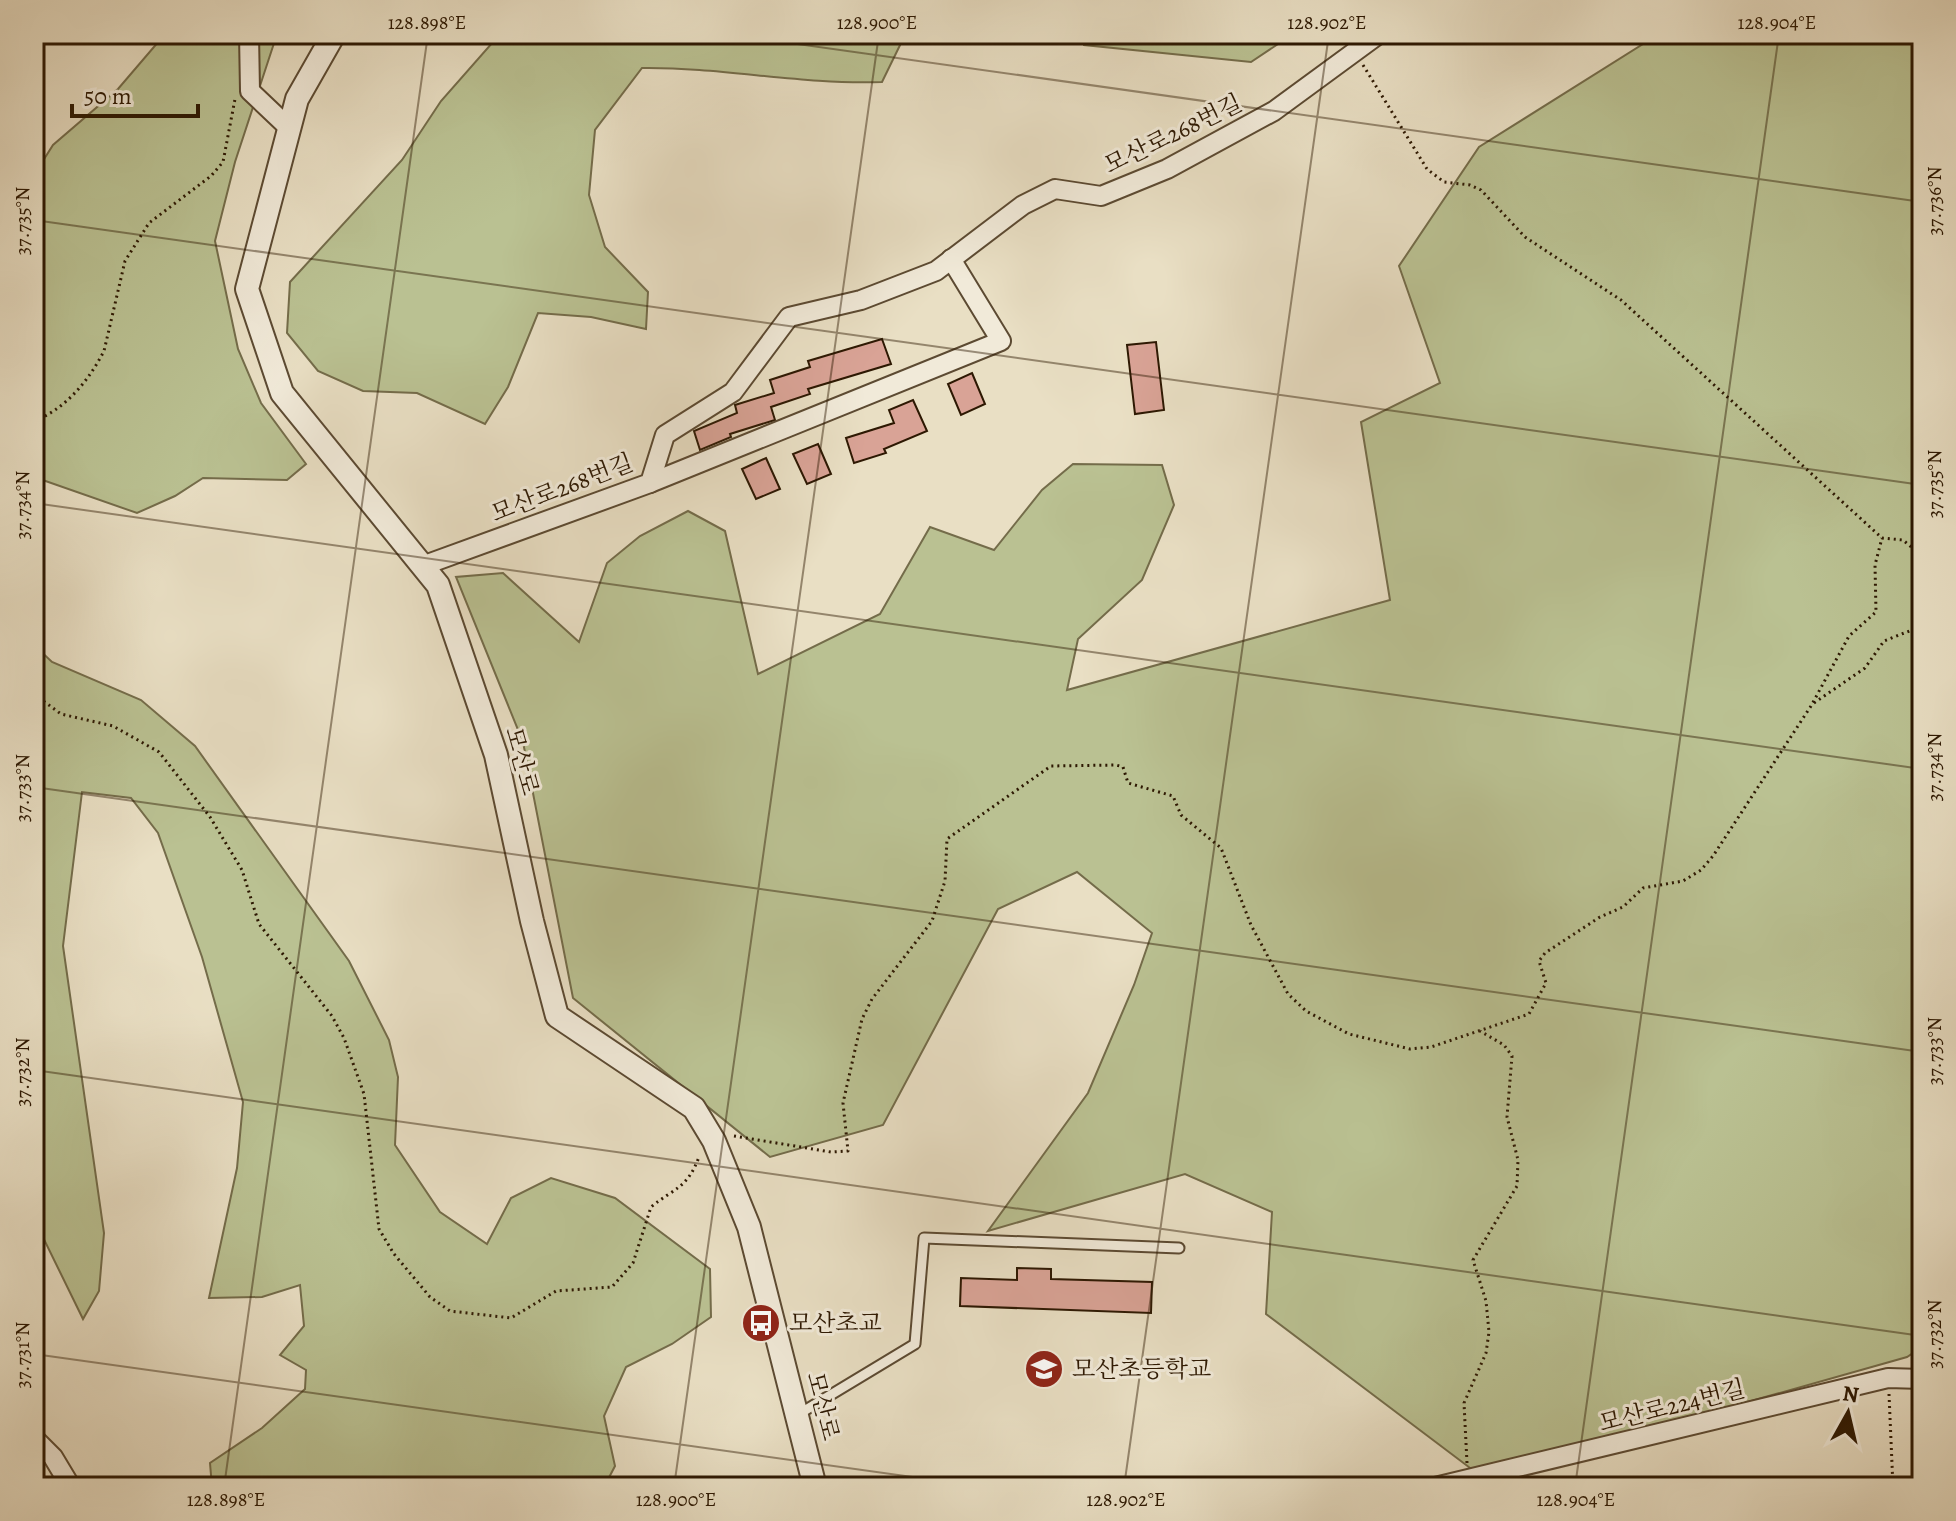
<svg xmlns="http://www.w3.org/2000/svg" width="1956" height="1521" font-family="Alegreya,'Noto Serif KR',serif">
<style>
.green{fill:#bac192;stroke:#746c4a;stroke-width:2}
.building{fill:#d9a396;stroke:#2d1802;stroke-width:2}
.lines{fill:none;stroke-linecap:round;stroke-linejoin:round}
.service-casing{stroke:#5c4a32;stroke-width:13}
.minor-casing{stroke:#5c4a32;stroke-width:22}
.tertiary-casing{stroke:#5c4a32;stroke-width:26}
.path{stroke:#2d1802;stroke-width:3;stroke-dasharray:2 4;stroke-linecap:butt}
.service{stroke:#f1ead9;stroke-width:9}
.minor{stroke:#f1ead9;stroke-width:18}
.tertiary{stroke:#f1ead9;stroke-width:22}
.ticks{fill:none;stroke:#2d1802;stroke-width:2;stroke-opacity:0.45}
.labels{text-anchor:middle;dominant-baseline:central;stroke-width:6;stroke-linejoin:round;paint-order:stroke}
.street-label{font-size:24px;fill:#2d1802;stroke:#f1ead9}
.poi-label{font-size:24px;fill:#2d1802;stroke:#f1ead9;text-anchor:start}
.neatline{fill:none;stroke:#2d1802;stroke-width:3}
.ticks-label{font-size:20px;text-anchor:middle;fill:#2d1802}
</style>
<rect width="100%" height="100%" fill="#e9dfc4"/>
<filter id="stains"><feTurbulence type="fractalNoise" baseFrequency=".0025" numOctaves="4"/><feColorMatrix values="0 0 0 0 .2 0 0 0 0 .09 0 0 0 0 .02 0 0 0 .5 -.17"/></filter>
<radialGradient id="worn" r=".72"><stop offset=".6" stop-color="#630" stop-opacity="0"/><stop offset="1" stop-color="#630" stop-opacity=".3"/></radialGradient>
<g class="green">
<path d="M165 34H277L235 162 215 241 238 349 261 403 306 464 287 480 203 478 175 496 137 513 34 477V175L53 145 118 89Z"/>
<path d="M500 34H896L903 39 882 82C801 85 723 67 642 68L595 130 589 195 605 247 648 292 646 329 591 317 538 313 508 387 485 424 417 393 363 391 318 371 287 333 290 282 402 160 441 101Z"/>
<path d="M1081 34H1293L1251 62 1084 45Z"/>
<path d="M1659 34H1922V1347L1907 1357 1482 1477 1266 1314 1272 1212 1185 1174 988 1231 1088 1093 1134 985 1152 933 1077 872 998 909 883 1125 770 1157 573 998 523 742 456 577 503 573 579 642 607 563 640 536 688 511 725 531 758 674 880 614 930 527 994 550 1042 490 1073 464 1162 465 1174 505 1142 580 1078 639 1067 690 1390 600 1361 422 1440 383 1399 266 1479 147Z"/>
<path d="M34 645 52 662 141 700 195 746 349 961 389 1040 398 1077 395 1145 440 1212 487 1244 511 1198 551 1178 615 1198 710 1269 711 1317 672 1344 626 1367 604 1416 615 1466 604 1487H212L210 1463 262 1428 305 1389 306 1370 280 1355 304 1326 300 1285 262 1297 209 1298 237 1168 243 1102 202 957 158 833 131 798 82 792 63 946 104 1233 99 1291 83 1319 34 1219Z"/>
</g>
<g class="building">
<path d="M882 339 891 364 808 389 810 394 771 407 775 420 730 434 731 437 700 450 694 431 737 413 735 405 774 393 770 380 810 367 808 361Z"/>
<path d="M1156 342 1164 410 1135 414 1127 345Z"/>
<path d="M972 373 985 404 961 415 948 384Z"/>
<path d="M913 400 927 431 884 449 886 453 854 463 846 438 894 423 889 410Z"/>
<path d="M818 444 831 474 807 484 793 454Z"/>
<path d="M766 458 780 489 756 499 742 469Z"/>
<path d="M1017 1268 1051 1269V1279L1152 1282 1151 1313 960 1306 961 1278 1017 1280Z"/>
</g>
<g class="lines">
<g class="service-casing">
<path id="service" d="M799 1414 915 1344 924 1238 1179 1248"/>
</g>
<g class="minor-casing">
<g id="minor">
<path d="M249 34 250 91 289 128"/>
<path d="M650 483 1001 341 951 259"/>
<path d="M422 566 650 483 665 435 733 392 789 317 861 300 936 271 1023 205 1055 189 1101 196 1167 169 1274 111 1379 34"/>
<path d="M34 1438 53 1457 71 1487"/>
<path d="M1435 1487 1888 1378 1922 1379"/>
</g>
</g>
<g class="tertiary-casing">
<path id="tertiary" d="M334 34 297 99 247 289 282 393 438 585 496 755 532 921 557 1016 694 1108 714 1141 749 1227 815 1487"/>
</g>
<g class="path">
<path d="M1363 65 1427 169 1444 182 1470 185 1481 190 1525 237 1621 300 1882 538 1903 540 1922 556"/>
<path d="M34 421C66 409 89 380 104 351L125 261 149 223 211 176 223 162 235 99"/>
<path d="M34 694 61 714 113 726 159 752 210 817 242 870 259 924 332 1016 344 1038 364 1094 379 1229 394 1254 430 1297 450 1311 511 1318 556 1291 612 1287 633 1263 651 1207C674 1188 687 1189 699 1157"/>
<path d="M1814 703 1865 668 1884 641 1922 626"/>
<path d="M734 1136 831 1152 848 1151 843 1103 862 1019 872 999 932 921 945 881 947 839 1051 766 1116 765 1123 767 1128 783 1173 796 1181 815 1221 848 1251 925 1288 994 1306 1011 1349 1034 1410 1049 1431 1047 1529 1014 1546 983 1539 961 1545 953 1600 917 1623 907 1643 888 1683 881 1701 870 1713 856 1811 706 1849 636 1876 612 1875 565 1882 538"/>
<path d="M1889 1394 1893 1487"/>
<path d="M1467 1463 1464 1403 1486 1353 1489 1332 1486 1301 1473 1260 1517 1186 1518 1160 1507 1117 1512 1056 1504 1045 1480 1031"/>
</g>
<use href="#service" class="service"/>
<use href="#minor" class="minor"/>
<use href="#tertiary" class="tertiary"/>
</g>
<path class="ticks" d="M727 34 1922 202M34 220 1922 485M34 503 1922 769M34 787 1922 1052M34 1070 1922 1336M34 1354 984 1487M224 1487 428 34M674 1487 879 34M1124 1487 1329 34M1575 1487 1779 34"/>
<defs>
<g id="bus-disc" transform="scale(2)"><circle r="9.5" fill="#8f2418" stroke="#f1ead9"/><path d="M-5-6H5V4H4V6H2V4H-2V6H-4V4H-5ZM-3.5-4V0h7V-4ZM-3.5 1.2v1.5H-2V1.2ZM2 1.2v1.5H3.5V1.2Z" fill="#fff"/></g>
<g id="school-disc" transform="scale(2)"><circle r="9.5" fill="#8f2418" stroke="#f1ead9"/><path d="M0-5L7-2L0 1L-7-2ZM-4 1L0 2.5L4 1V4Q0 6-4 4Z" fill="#fff"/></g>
</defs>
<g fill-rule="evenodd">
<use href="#bus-disc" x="761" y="1323"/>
<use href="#school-disc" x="1044" y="1369"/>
</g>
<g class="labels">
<g class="street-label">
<text transform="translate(1173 134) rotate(-26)">모산로268번길</text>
<text transform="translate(562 488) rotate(-21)">모산로268번길</text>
<text transform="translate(522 761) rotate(75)">모산로</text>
<text transform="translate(823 1406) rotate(76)">모산로</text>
<text transform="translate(1672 1406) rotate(-14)">모산로224번길</text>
</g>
<g class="poi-label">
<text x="789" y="1323">모산초교</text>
<text x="1072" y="1369">모산초등학교</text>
</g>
</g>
<rect width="1956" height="1521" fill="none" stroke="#e9dfc4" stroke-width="88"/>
<g transform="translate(1848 1413) rotate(8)" stroke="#f1ead9" stroke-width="6" paint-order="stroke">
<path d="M0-6L14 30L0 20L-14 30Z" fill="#2d1802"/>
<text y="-12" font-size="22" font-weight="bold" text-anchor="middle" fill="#2d1802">N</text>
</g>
<path d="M72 104v12h126v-12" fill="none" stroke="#2d1802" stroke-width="4"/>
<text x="84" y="104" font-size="24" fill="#2d1802" stroke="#f1ead9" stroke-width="6" paint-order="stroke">50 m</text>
<rect x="44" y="44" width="1868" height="1433" class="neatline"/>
<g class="ticks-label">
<text x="427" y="29">128.898°E</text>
<text x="877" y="29">128.900°E</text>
<text x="1327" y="29">128.902°E</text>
<text x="1777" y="29">128.904°E</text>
<text transform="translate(1934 201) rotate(-90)" y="7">37.736°N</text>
<text transform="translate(22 221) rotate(-90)" y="7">37.735°N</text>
<text transform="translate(1934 484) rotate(-90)" y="7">37.735°N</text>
<text transform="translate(22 505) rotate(-90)" y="7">37.734°N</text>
<text transform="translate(1934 767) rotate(-90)" y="7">37.734°N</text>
<text transform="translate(22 788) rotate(-90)" y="7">37.733°N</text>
<text transform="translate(1934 1051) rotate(-90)" y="7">37.733°N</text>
<text transform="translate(22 1072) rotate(-90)" y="7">37.732°N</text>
<text transform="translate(1934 1334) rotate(-90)" y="7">37.732°N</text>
<text transform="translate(22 1355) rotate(-90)" y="7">37.731°N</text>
<text x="226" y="1506">128.898°E</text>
<text x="676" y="1506">128.900°E</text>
<text x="1126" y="1506">128.902°E</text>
<text x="1576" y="1506">128.904°E</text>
</g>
<rect width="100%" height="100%" filter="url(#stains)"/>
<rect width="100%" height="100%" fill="url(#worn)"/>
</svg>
